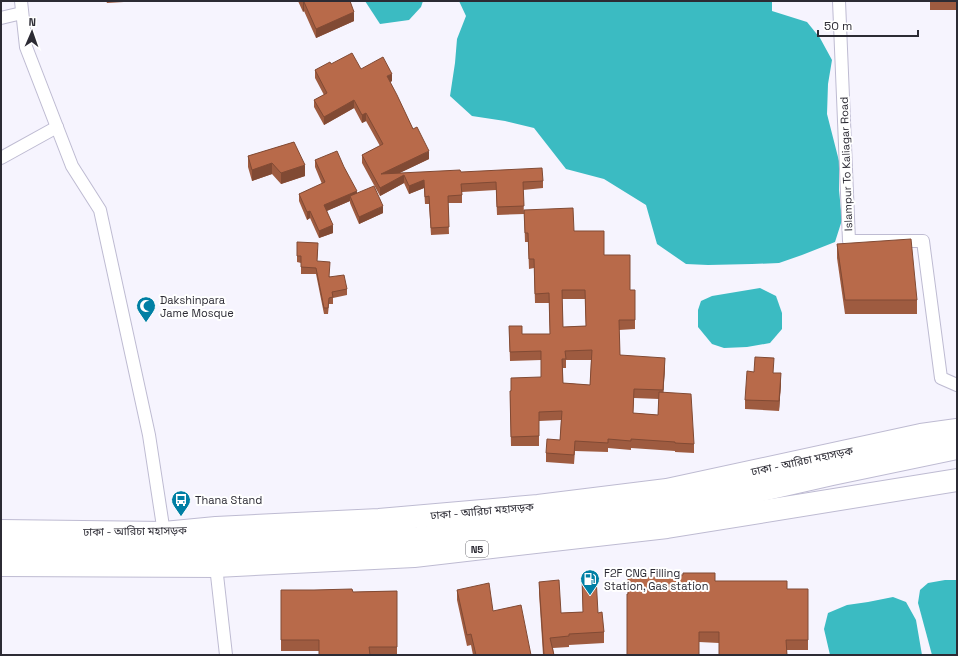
<svg xmlns="http://www.w3.org/2000/svg" width="958" height="656" font-family="'Space Grotesk','Noto Sans Bengali',sans-serif">
<style>
.water{fill:#3bbbc2}
.lines{fill:none;stroke-linecap:round;stroke-linejoin:round}
.street-casing{stroke:#bebbd2;stroke-width:14}
.highway-casing{stroke:#bebbd2;stroke-width:24}
.street{stroke:#fff;stroke-width:12}
.highway{stroke:#fff;stroke-width:22}
.wall{fill:#9e5b40;fill-rule:evenodd}
.shaded-wall{fill:#814a34}
.building{fill:#b86a4a;stroke:#814a34;fill-rule:evenodd}
.labels{text-anchor:middle;dominant-baseline:central;stroke-width:4;stroke-linejoin:round;paint-order:stroke}
.shield{fill:#fff;stroke:#6b6b71;stroke-width:1}
.shield-label{font-size:10px;font-weight:bold;fill:#2c2b34}
.street-label{font-size:11px;fill:#2c2b34;stroke:#fff}
.poi-label{font-size:11px;fill:#2c2b34;stroke:#fff;text-anchor:start}
</style>
<rect width="100%" height="100%" fill="#f6f4fe"/>
<g class="water">
<path d="M365 1H423L421 7 409 20 380 24Z"/>
<path d="M459 1H772V11L807 22 820 38 832 60 828 84 827 114 839 161V190L842 220 835 242 802 255 779 263 752 264 708 265 686 264 657 244 646 205 604 179 566 169 534 128 505 121 472 116 450 96 455 63 457 39 466 16Z"/>
<path d="M760 288 776 296 782 313V329L770 343 747 347 724 348 712 344 698 327V310L701 301 712 296Z"/>
<path d="M945 580H957V655H932L918 603 920 590 928 583Z"/>
<path d="M893 597 906 602 916 620 922 655H830L824 629 828 613 847 605 868 602Z"/>
</g>
<g class="lines">
<g class="street-casing">
<g id="street">
<path d="M21 1 26 47 72 166 100 210 149 435 164 533"/>
<path d="M839 1 849 241H923L941 378 957 385"/>
<path d="M1 18 22 13"/>
<path d="M1 158 57 127"/>
<path d="M216 566 226 655"/>
</g>
</g>
<g class="highway-casing">
<g id="highway">
<path d="M1 531 164 533 216 528 379 520 538 506 667 490 921 435 957 430"/>
<path d="M1 547H240L418 538 527 528 618 517 713 501 832 474 957 448"/>
<path d="M1 565 216 566 414 556 667 527 957 480"/>
</g>
</g>
<use href="#street" class="street"/>
<use href="#highway" class="highway"/>
</g>
<g class="wall">
<path d="M106 1H124V2L107 3Z"/>
<path d="M298 1H350L354 21 316 38 304 11 303 12Z"/>
<rect x="930" y="1" width="27" height="9"/>
<path d="M331 64 361 69 392 81 390 82 413 129 429 159 399 173 461 172 543 181V188L523 190 524 214 497 215 496 190 462 192V203H448L449 234 431 235 429 204H425L424 188 409 194 404 183 380 196 362 163V155L380 146 366 121 362 123 354 108 324 125 314 107V100L324 95 315 78V70Z"/>
<path d="M294 142 305 176 281 184 272 174 252 181 248 167V156Z"/>
<path d="M315 160 344 167 357 193 383 213 359 224 350 203V201L327 211 333 233 319 238 310 218 307 220 299 201V194L322 184 315 167Z"/>
<path d="M524 210 574 231 604 255 630 290H635V329L619 330 620 355 665 367 663 392 694 444V453L675 452V451L631 448V450L608 448V452L575 451 574 464 546 462V453L560 440 561 420 539 421V446H511L510 400 511 391 541 378V360L510 361 509 326 522 334H550L549 303H535L534 268 529 269 528 242H525ZM562 299H585L586 326 563 327ZM566 360H591L590 385 563 383V368H566ZM634 398 659 399 658 415 633 413Z"/>
<path d="M837 244 917 300V314H845L837 258Z"/>
<path d="M318 249 317 261 330 277 347 289V295L333 298V304H329L328 314H324L316 274H301V263L297 262V256Z"/>
<path d="M774 373 781 383 779 411 745 409V400Z"/>
<path d="M582 577 598 613 604 632V643L569 645V647L553 648 554 655H543L539 593V582L561 613 583 612Z"/>
<path d="M715 581 787 589H808V650H787V655H719V643L699 642 627 655Z"/>
<path d="M281 590 353 592 397 591V655H319V651H281Z"/>
<path d="M457 590 493 611 531 655H473L471 645 467 646 457 600Z"/>
</g>
<g class="shaded-wall">
<path d="M303 2H304V11L303 12Z"/>
<path d="M354 12V21L316 38V29Z"/>
<path d="M392 74V81L387 84V76Z"/>
<path d="M354 100V108L324 125V117Z"/>
<path d="M366 113V121L362 123V115Z"/>
<path d="M429 151V159L381 182V174Z"/>
<path d="M272 163V174L252 181V170Z"/>
<path d="M305 165V176L281 184V173Z"/>
<path d="M404 175V183L380 196V188Z"/>
<path d="M424 180V188L409 194V186Z"/>
<path d="M357 191V198L350 196V201L324 212V205Z"/>
<path d="M383 206V213L359 224V217Z"/>
<path d="M310 211V218L307 220V212Z"/>
<path d="M333 225V233L319 238V231Z"/>
<path d="M665 358V367L663 400V390Z"/>
<path d="M781 373V383L779 411V401Z"/>
</g>
<g class="building">
<path d="M302 1H350L354 12 316 29 304 2H303Z"/>
<path d="M352 53 361 69 383 57 392 74 387 76 397 95 413 129 417 127 429 151 381 174 460 170 461 172 542 168 543 181 523 182 524 206 497 207 496 182 461 184 462 195 448 196 449 227 431 228 429 196 425 197 424 180 409 186 404 175 380 188 362 155 383 144 366 113 362 115 354 100 324 117 314 100 327 93 315 70 330 62 331 64Z"/>
<path d="M294 142 305 165 281 173 272 163 252 170 248 156Z"/>
<path d="M337 151 344 167 357 191 324 205 333 225 319 231 310 211 307 212 299 194 325 182 315 160Z"/>
<path d="M374 186 383 206 359 217 350 196Z"/>
<path d="M573 208 574 231H604V255H630V290H635V320H619L620 355 665 358 663 390 634 389 633 413 658 415 659 392 691 394 694 444 675 443V442L631 439V441L608 439V443L575 441 574 455 546 453 547 439 560 440 562 411 539 412V436L511 437 510 391H511V378L541 377V351L510 352 509 326H522V334H550L549 293 535 294 534 259H529L528 233H525L524 210ZM562 290H585L586 326 563 327ZM592 350 590 385 563 383 562 359H566L565 351Z"/>
<path d="M911 239 917 300H845L837 244Z"/>
<path d="M297 242 318 243 317 261 330 262 329 277 344 275 347 289 332 292 333 297 329 298 328 308H324L316 268 301 267V256H297Z"/>
<path d="M755 357 774 358 773 373H781L779 401 745 400 747 371 754 372Z"/>
<path d="M683 573H715V581H787V589H808V640H786L787 655H719V632H699V655H627V594H628V577H660V574L683 575Z"/>
<path d="M582 577H596L598 613 602 612 604 632 569 634V636L550 638 554 655H544L539 582 559 580 561 613 583 612Z"/>
<path d="M489 583 493 611 521 605 531 655H476L471 634 467 635 457 590Z"/>
<path d="M352 589 353 592 397 591V647H369L370 655H319V640H281V590H314Z"/>
</g>
<defs>
<g id="mosque-pin" transform="scale(1)"><path d="M0 17L-7.5 6A9.5 9.5 0 1 1 7.5 6Z" fill="#007fa4" stroke="#fff"/><path d="M3.5-4.9A6 6 0 1 0 3.5 4.9A5 5 0 1 1 3.5-4.9Z" fill="#fff"/></g>
<g id="bus-pin" transform="scale(1)"><path d="M0 17L-7.5 6A9.5 9.5 0 1 1 7.5 6Z" fill="#007fa4" stroke="#fff"/><path d="M-5-6H5V4H4V6H2V4H-2V6H-4V4H-5ZM-3.5-4V0h7V-4ZM-3.5 1.2v1.5H-2V1.2ZM2 1.2v1.5H3.5V1.2Z" fill="#fff"/></g>
<g id="fuel-pin" transform="scale(1)"><path d="M0 17L-7.5 6A9.5 9.5 0 1 1 7.5 6Z" fill="#007fa4" stroke="#fff"/><path d="M-5.5-6h7V0h2V4h1.3V-2.5L3-4.5l.8-.8L6-3V5H2.5V1h-1V6h-7ZM-4.2-4.7v3.2H.2V-4.7Z" fill="#fff"/></g>
</defs>
<g fill-rule="evenodd">
<use href="#mosque-pin" x="146" y="306"/>
<use href="#bus-pin" x="181" y="500"/>
<use href="#fuel-pin" x="590" y="579"/>
</g>
<g class="labels">
<rect class="shield" x="466" y="541" width="22" height="16" rx="3"/>
<g class="shield-label">
<text x="477" y="549">N5</text>
</g>
<g class="street-label">
<text transform="translate(846 164) rotate(-92)">Islampur To Kaliagar Road</text>
<text transform="translate(802 461) rotate(-12)">ঢাকা - আরিচা মহাসড়ক</text>
<text transform="translate(482 511) rotate(-5)">ঢাকা - আরিচা মহাসড়ক</text>
<text transform="translate(135 531) rotate(-1)">ঢাকা - আরিচা মহাসড়ক</text>
</g>
<g class="poi-label">
<text x="160" y="300">Dakshinpara<tspan x="160" dy="13">Jame Mosque</tspan></text>
<text x="195" y="500">Thana Stand</text>
<text x="604" y="573">F2F CNG Filling<tspan x="604" dy="13">Station, Gas station</tspan></text>
</g>
</g>
<rect width="958" height="656" fill="none" stroke="#2c2b34" stroke-width="4"/>
<g transform="translate(32 32) rotate(2)" stroke="#ffffff" stroke-width="3" paint-order="stroke">
<path d="M0-3L7 15L0 10L-7 15Z" fill="#2c2b34"/>
<text y="-6" font-size="11" font-weight="bold" text-anchor="middle" fill="#2c2b34">N</text>
</g>
<path d="M818 30v6h100v-6" fill="none" stroke="#2c2b34" stroke-width="2"/>
<text x="824" y="30" font-size="12" fill="#2c2b34" stroke="#ffffff" stroke-width="3" paint-order="stroke">50 m</text>
</svg>
